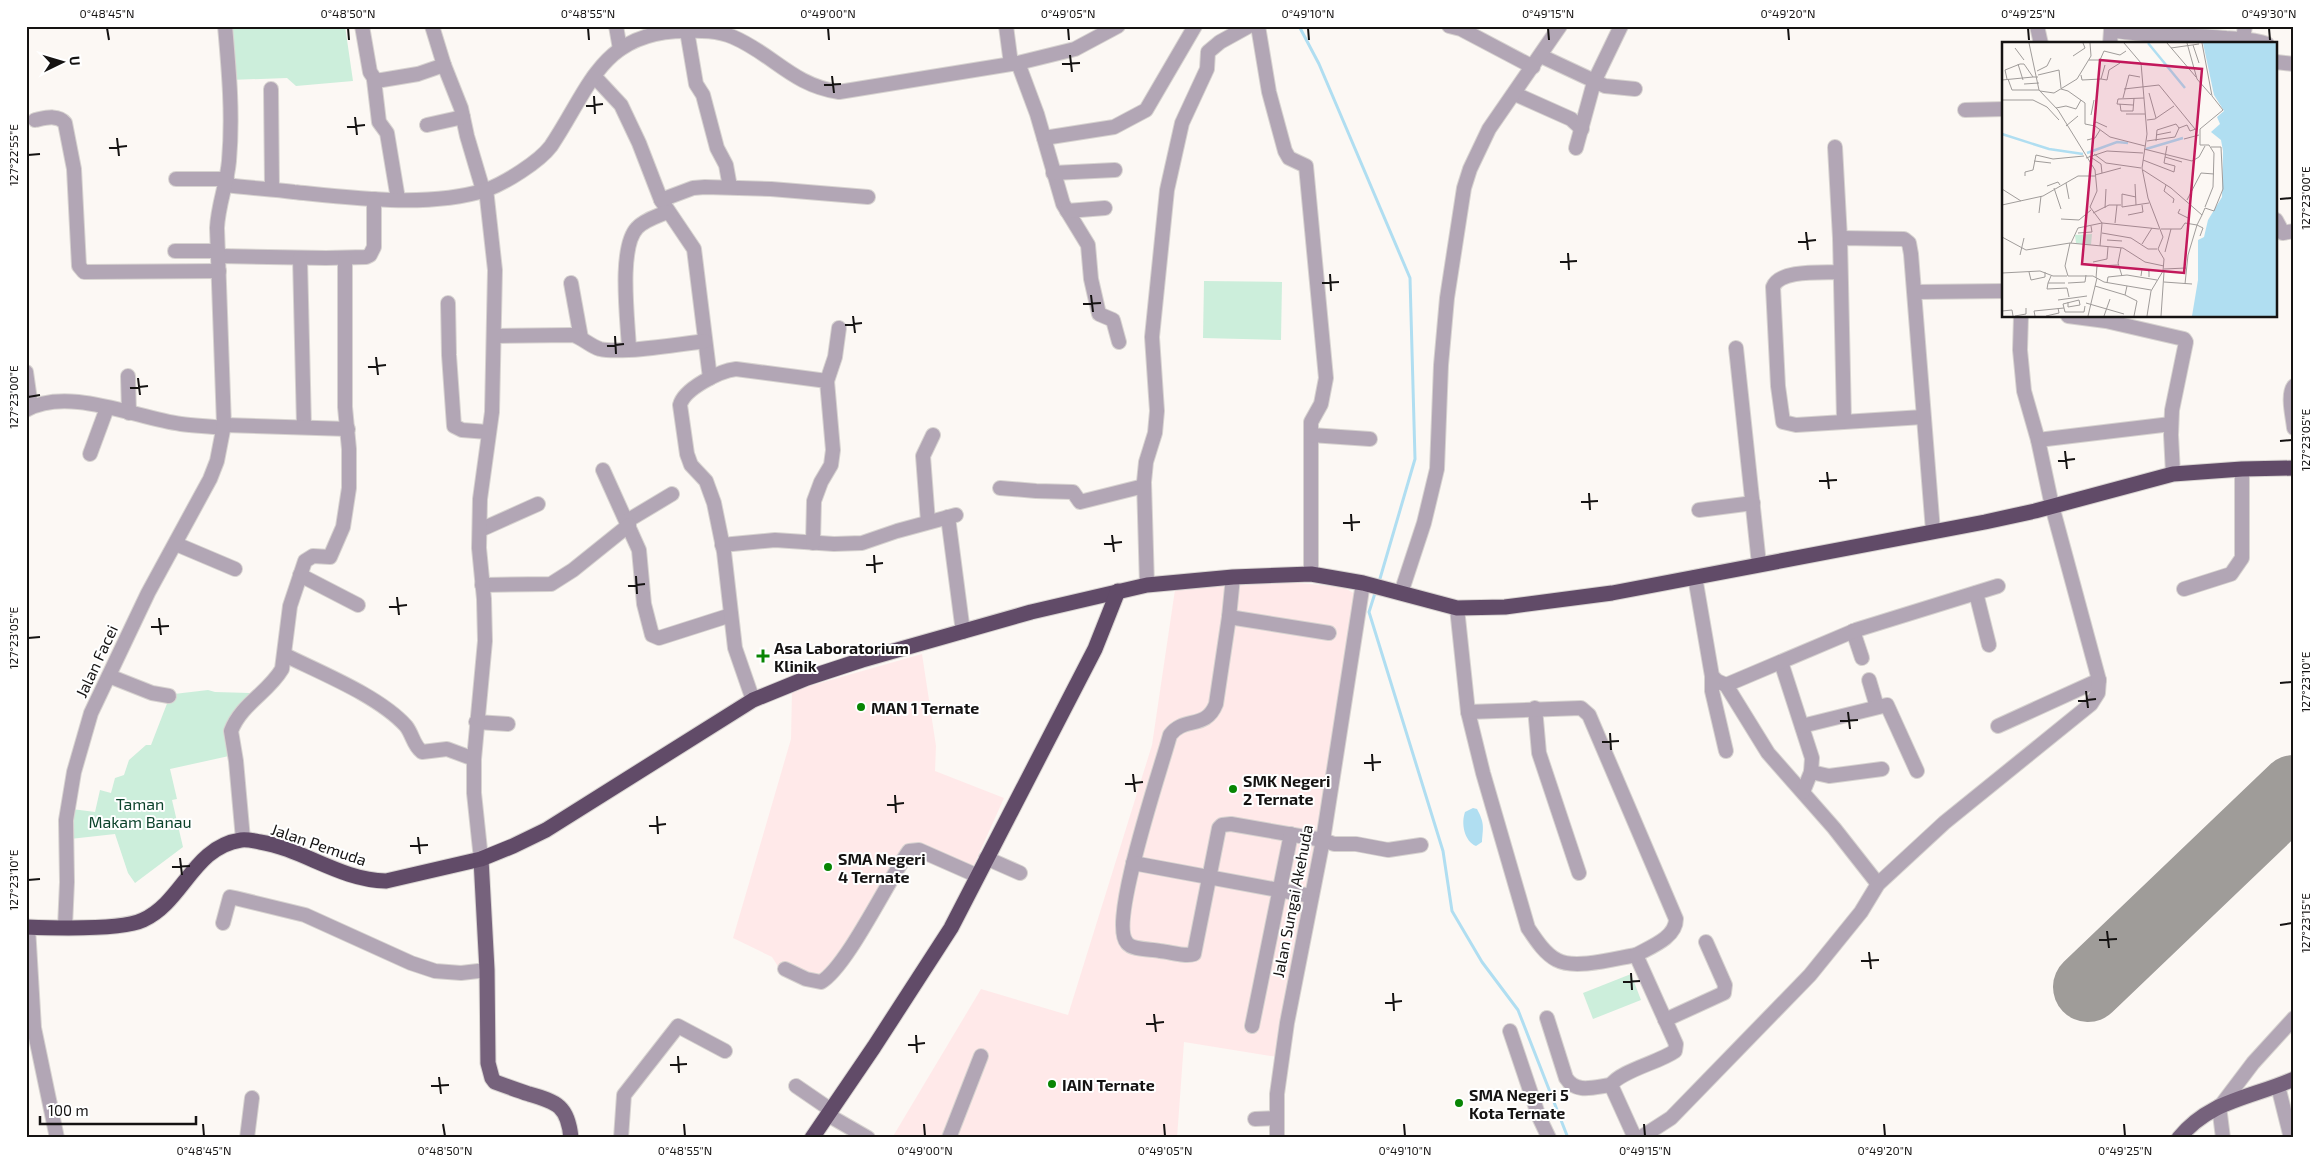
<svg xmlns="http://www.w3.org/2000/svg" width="2320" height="1164" font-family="'Exo 2',sans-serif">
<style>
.education{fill:#ffe9e9}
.green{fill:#cceedb}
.water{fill:#b0def1}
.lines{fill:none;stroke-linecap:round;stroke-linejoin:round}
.stream{stroke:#b0def1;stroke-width:3}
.runway{stroke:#9f9c99;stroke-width:70}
.minor-casing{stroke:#d7d3d0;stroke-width:16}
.major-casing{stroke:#d7d3d0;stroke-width:17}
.highway-casing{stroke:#d7d3d0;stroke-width:17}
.minor{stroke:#b2a6b5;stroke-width:14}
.major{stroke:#76627c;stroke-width:15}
.highway{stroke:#614b68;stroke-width:15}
.ticks{fill:none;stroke:#151312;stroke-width:2}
.poi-dot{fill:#088503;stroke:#fff;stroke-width:2}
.labels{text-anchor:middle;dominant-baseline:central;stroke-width:4;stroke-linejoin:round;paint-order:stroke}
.poi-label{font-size:16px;font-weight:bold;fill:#151312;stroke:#fff;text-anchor:start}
.street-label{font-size:16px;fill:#151312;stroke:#fff}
.park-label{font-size:16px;fill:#0d432c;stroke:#fff}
.inset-river{fill:none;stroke:#b0def1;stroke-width:2.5}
.inset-road{fill:none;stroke:#a09c9a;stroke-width:1}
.view{fill:#c2185b;fill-opacity:0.15;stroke:#c2185b;stroke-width:2.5}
.inset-edge{fill:none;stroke:#151312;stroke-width:2.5}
.neatline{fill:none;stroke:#151312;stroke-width:2}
.ticks-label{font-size:12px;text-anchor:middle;fill:#151312}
</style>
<rect width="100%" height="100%" fill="#fcf8f4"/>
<g class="education">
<path d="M1287 582 1343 587 1357 595 1319 832 1277 1057 1184 1042 1177 1138H892L981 989 1068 1015 1152 745 1176 583Z"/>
<path d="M922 654 936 746 935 771 1004 798 968 878 910 855 820 988 779 968 772 957 733 938 791 739 792 691Z"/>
</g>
<g class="green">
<path d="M225 26H345L353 81 296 86 287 78 229 80Z"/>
<path d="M1204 281 1282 282 1281 340 1203 338Z"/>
<path d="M208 690 215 692 250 693 232 713 224 732 229 756 170 769 177 799 172 800 183 847 135 883 128 873 115 834 70 839 72 809 95 812 100 790 111 793 115 778 124 775 129 760 146 745H151L168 701 174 694Z"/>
<path d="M1631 974 1641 1000 1593 1019 1583 993Z"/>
</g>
<path class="water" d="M1473 808 1477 809C1485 824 1483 827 1482 842L1476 846C1464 841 1461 823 1465 812Z"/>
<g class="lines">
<g class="stream">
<path d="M1299 26 1319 64 1410 278 1415 459 1379 582"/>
<path d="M1376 590 1369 612 1443 851 1452 911 1482 962 1518 1010 1568 1138"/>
</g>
<path class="runway" d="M2088 987 2294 790"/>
<g class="minor-casing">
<g id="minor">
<path d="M362 26 370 72 376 81 418 74 444 65"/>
<path d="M432 26 444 65 461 108 467 136 483 190"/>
<path d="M616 26 620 49"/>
<path d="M1006 26 1011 64"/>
<path d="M1258 26 1269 92 1285 151 1289 158 1306 166 1326 378 1321 404 1311 422V574"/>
<path d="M1449 26 1461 29 1533 67"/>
<path d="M2037 26 2041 44"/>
<path d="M2111 26V30C2149 37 2187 34 2226 38 2239 39 2255 39 2267 44"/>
<path d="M687 31 696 84 703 95 717 148 726 165 730 187"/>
<path d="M2243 39 2245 26"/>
<path d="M2110 44 2111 30"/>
<path d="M1541 56 1605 86 1635 89"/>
<path d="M2276 62 2294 64"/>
<path d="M1018 63 1037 114 1063 204 1088 245 1091 279 1099 314 1113 320 1119 342"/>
<path d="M594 76 621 105 639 143 661 200 694 249 710 378"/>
<path d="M374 80 379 122 387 133 398 199"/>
<path d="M271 89 272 189"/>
<path d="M1515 94 1571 119 1582 129"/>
<path d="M1965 110 2004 109"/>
<path d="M35 120C45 118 58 114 65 123L74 169 79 266 84 272 219 271"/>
<path d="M427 125 463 117"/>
<path d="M1044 138 1114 127 1146 110 1195 26"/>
<path d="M1835 147 1840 238"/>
<path d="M1576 148 1594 82 1621 26"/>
<path d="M1053 173 1115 170"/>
<path d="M176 179H227"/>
<path d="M226 185C249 188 271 189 294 192 353 198 428 208 486 190 505 183 539 162 551 146 590 88 601 31 686 31 699 30 719 31 733 37 773 54 792 85 839 92L1018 63 1075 49 1118 26"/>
<path d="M661 200 693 188 705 187 771 189 868 197"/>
<path d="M1067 211 1105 208"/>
<path d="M2276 220 2283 233 2294 231"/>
<path d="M175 251H218"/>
<path d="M219 256 326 258 366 257 370 255 374 247V199"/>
<path d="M300 258 304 427"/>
<path d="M1840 272C1823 273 1780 269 1773 287L1778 386 1783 422 1796 425 1923 417"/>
<path d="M571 283 581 338"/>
<path d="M1915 292 2004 291"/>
<path d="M448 303 449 355 454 426 462 430 488 432"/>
<path d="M2068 316 2106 321 2184 339 2186 342 2172 410 2171 435 2173 474"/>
<path d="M494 336 573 335C583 338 590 346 600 349 621 354 682 344 705 341"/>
<path d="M1736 348 1759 564"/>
<path d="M629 349C628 322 618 248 637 228 644 220 658 216 667 212"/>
<path d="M26 372 31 407"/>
<path d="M128 376 129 413"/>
<path d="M827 381 835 357 839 328"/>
<path d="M2294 386C2287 395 2293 417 2294 428"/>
<path d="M26 410C68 386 136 418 181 424 195 426 209 426 223 428"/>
<path d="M1844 420 1840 238 1904 239 1909 243 1911 254 1933 531"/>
<path d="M224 425 348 429"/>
<path d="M1311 435 1370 439"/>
<path d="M2038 440 2171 424"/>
<path d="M90 454 107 408"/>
<path d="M603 470 639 550 644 604 652 635 659 638 731 615"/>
<path d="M1000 488 1036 491 1073 492 1080 502 1144 486"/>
<path d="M1699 510 1753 503"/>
<path d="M948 517 963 632"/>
<path d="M627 521 672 494"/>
<path d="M928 522 923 456 933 435"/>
<path d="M480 530 538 504"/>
<path d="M176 544 235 569"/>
<path d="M722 545 775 540 834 544 862 543 897 531 956 515"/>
<path d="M300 575 358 605"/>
<path d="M1233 577 1229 617 1216 704C1206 730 1184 716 1170 735 1162 766 1108 922 1127 943 1132 950 1152 949 1160 951 1171 952 1185 957 1194 954L1219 828 1222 825 1231 824 1323 840 1334 844H1356L1388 850 1421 845"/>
<path d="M1695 577 1712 676 1717 681 1726 685 1768 753 1834 828 1878 884"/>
<path d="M482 585 551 584 573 570 629 525"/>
<path d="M1147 585 1144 482 1146 462 1155 433 1157 411 1152 337 1167 190 1182 123 1207 69 1208 52 1220 42 1249 26"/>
<path d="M2184 589 2231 574 2242 558V469"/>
<path d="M1401 593 1424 523 1437 469 1441 365 1447 298 1464 188 1470 169 1489 129 1560 26"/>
<path d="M1976 593 1989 645"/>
<path d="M1457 608 1468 712 1483 773 1528 928C1536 940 1545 954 1557 960 1575 970 1617 958 1636 955L1676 1044 1675 1051C1660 1062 1620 1071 1611 1085L1635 1138"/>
<path d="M1229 617 1329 633"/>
<path d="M1853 631 1862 658"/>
<path d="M285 655C321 673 379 696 406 726 413 735 413 745 422 752L447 749 474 759"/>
<path d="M1781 662 1812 758 1811 772 1803 792"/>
<path d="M109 676 152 693 169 696"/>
<path d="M1712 676V691L1726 751"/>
<path d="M1869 680 1877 707"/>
<path d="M1726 685 1856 630 1998 586"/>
<path d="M753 700 735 648 724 552 714 503 706 481 691 465 687 454 680 405C684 389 719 371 736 369L827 381 833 450 831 465 821 482 814 501 813 543"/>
<path d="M1535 708 1539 753 1579 873"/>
<path d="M1468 712 1581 708 1589 715 1676 919C1676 938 1650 947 1636 955"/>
<path d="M476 722 508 724"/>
<path d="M1802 726 1887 705 1917 771"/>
<path d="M1998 726 2099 680"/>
<path d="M1811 772 1829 776 1882 769"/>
<path d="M243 839 236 761 231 731C241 704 268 693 282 669L290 606 305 561 313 556 330 557 343 527 349 488V449L345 407V258"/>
<path d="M986 858 1020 873"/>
<path d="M481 859 474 793V759L485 641 484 599 479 548 480 499 492 412 495 270 486 189"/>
<path d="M1133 863 1311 896"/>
<path d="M223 923 230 897 235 898 305 915 411 963 435 971 461 973 487 970"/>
<path d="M28 927 34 1028 57 1138"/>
<path d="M65 927 67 882 66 820 74 772 91 713 148 593 210 479 217 461 224 425 217 228C218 205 227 184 229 161 233 115 229 71 225 26"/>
<path d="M785 969 806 979 821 982C847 967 888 880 909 851L919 850 978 876"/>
<path d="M1547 1018 1566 1078C1576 1094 1594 1087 1611 1085"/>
<path d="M1665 1020 1724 993 1725 985 1706 942"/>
<path d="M1252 1026 1291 834"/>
<path d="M1510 1031 1539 1117 1549 1138"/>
<path d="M796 1086 831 1110"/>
<path d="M2278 1086 2291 1138"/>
<path d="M2222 1104 2253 1063 2294 1018"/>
<path d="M2219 1106 2223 1138"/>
<path d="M828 1115 868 1138"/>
<path d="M1255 1119 1277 1118"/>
<path d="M247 1138 252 1098"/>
<path d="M621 1138 624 1095 678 1026 725 1051"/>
<path d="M949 1138 981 1056"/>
<path d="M1277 1138V1094L1287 1023 1323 840 1363 583"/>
<path d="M1640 1138 1671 1118 1810 975 1861 912 1878 884 1944 823 2091 704 2098 693 2099 680 2052 506 2038 440 2024 391 2020 350 2021 316"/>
</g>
</g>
<g class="major-casing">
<g id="major">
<path d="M481 859 487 970 488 1063 492 1078 495 1082C506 1086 517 1090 529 1094 557 1102 568 1106 571 1138"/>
<path d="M2179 1138C2210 1100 2251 1098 2294 1079"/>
</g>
</g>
<g class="highway-casing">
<g id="highway">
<path d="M26 927C52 928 122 930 143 920 183 902 193 847 241 840 247 839 254 841 260 842 303 849 340 880 386 881L481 859 513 846 546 830 753 700 807 678 862 660 1031 612 1147 585 1233 577 1311 574 1363 583 1457 608 1505 607 1612 593 1985 522 2035 511 2173 474 2242 469 2294 468"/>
<path d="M812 1138 874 1047 951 928 1095 649 1118 591"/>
</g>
</g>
<use href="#minor" class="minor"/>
<use href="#major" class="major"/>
<use href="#highway" class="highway"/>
</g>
<path class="ticks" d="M107 28 109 40M348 28 349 40M588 28 589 40M828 28 829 40M1068 28 1069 40M1308 28 1309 40M1548 28 1549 40M1788 28 1789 40M2028 28 2029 40M2269 28 2270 40M1070 55 1072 72M1062 64 1080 63M832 76 834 93M824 85 841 84M594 96 595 114M586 106 603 104M355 117 357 135M347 127 365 125M117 138 119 156M109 148 127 146M28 155 40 154M2280 199 2292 198M1806 232 1808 250M1798 242 1816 240M1568 253 1569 270M1560 262 1577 261M1330 274 1331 291M1322 283 1339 282M1091 295 1093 312M1083 304 1101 303M853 316 855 333M845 325 862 323M615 336 616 354M607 346 624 344M376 357 378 375M368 367 386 365M138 378 140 395M130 388 148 386M28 397 40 395M2280 441 2292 440M2065 451 2067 469M2058 461 2075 459M1827 472 1829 489M1819 481 1837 480M1589 493 1590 510M1581 502 1598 501M1351 514 1352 531M1343 523 1360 522M1112 535 1114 552M1104 544 1122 542M874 555 875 573M866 565 883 563M636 576 637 594M628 586 645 584M397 597 399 615M389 607 407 605M159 618 161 635M151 627 169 626M28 638 40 637M2280 683 2292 682M2086 691 2088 708M2078 701 2096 699M1848 712 1850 729M1840 721 1858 720M1610 733 1611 750M1602 742 1619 741M1372 754 1373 771M1364 763 1381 762M1133 774 1135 792M1125 784 1143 782M895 795 896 813M887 805 904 803M657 816 658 834M649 826 666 824M418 837 420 854M410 846 428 845M180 858 182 875M172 867 190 866M28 880 40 879M2280 925 2292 923M2107 931 2109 948M2099 940 2117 939M1869 952 1871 969M1861 961 1879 960M1631 973 1632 990M1623 982 1640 981M1393 993 1394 1011M1385 1003 1402 1001M1154 1014 1156 1032M1146 1024 1164 1022M916 1035 917 1053M908 1045 925 1043M678 1056 679 1073M670 1065 687 1064M439 1077 441 1094M431 1086 449 1085M203 1124 204 1136M443 1124 445 1136M684 1124 685 1136M924 1124 925 1136M1164 1124 1165 1136M1404 1124 1405 1136M1644 1124 1645 1136M1884 1124 1885 1136M2124 1124 2125 1136"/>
<g class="poi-dot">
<path d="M760.5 648.5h5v5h5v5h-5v5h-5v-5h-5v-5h5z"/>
<circle cx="861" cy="707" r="5"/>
<circle cx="1233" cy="789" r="5"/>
<circle cx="828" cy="867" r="5"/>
<circle cx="1052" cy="1084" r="5"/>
<circle cx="1459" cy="1103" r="5"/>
</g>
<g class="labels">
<g class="poi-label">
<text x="774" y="647">Asa Laboratorium<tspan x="774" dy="18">Klinik</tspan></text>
<text x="871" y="707">MAN 1 Ternate</text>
<text x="1243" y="780">SMK Negeri<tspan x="1243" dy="18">2 Ternate</tspan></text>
<text x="838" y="858">SMA Negeri<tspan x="838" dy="18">4 Ternate</tspan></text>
<text x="1062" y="1084">IAIN Ternate</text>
<text x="1469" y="1094">SMA Negeri 5<tspan x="1469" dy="18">Kota Ternate</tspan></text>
</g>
<g class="street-label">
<text transform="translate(96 661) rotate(-65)">Jalan Facei</text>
<text transform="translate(319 844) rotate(19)">Jalan Pemuda</text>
<text transform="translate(1292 901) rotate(-79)">Jalan Sungai Akehuda</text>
</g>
<g class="park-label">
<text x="140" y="803">Taman<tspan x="140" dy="18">Makam Banau</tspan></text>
</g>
</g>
<g transform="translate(2002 42)">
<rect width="275" height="275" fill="#fcf8f4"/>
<path d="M90 192 89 203 74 201 73 193Z" fill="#cceedb"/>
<path d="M201 1H275V274H190L196 238V198L202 195 206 178 220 155 221 109 219 98 209 90 218 82 215 75 222 69 212 53Z" fill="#b0def1"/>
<path class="inset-river" d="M146 1 183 46M0 92 47 107 81 112M144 107 181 96M85 111 115 100 126 101"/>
<path class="inset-road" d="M27 1 37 48 56 68 93 128 95 149 88 165 100 181 98 204M122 1 139 21 145 92 140 126 146 156 161 195 156 207 162 217 161 229 149 249 145 274M165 1 194 35M185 1 195 37 209 53M200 1 210 54 221 68 198 87V103H207L212 111 211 145 203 165M191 3 197 21M13 6 22 18M169 6 197 2M71 14 83 6 81 1M87 18H98L102 9 118 13 124 9M16 22 21 38M35 29 45 24 49 16M36 33 57 28 59 46M79 33 80 38 99 37 103 23M5 37 3 28 18 22H22L31 35H36M6 37 10 48H37M99 37 105 38 107 28 118 21M0 38 31 35M22 42 37 41M59 47 66 49 83 61V82L93 84 108 95 143 104M122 47 157 43 193 87M38 49 52 51 75 37 89 14 88 1M147 51 154 76M121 56 127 33 138 35M0 58H31L45 65 57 78M118 62 119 69H131L132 56M131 63 115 62 116 57 142 56M54 66 64 64 74 67 79 58M124 72H143M89 73 92 58M145 78 153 77 172 64M91 83 94 80 105 85M64 84 76 74M154 93 169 90M182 97 197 93M85 98 93 96 98 88M145 99 173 95 177 86 185 83 188 89 194 87M154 99 155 88 174 82 177 86M142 107 190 119 197 115 203 104M92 112 104 121 139 126M87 114 99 122 100 131M163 115 180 120M84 116 105 109 141 111M141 118 172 130 173 124 162 121 165 104M32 119 49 121M141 128 169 146 200 173 203 166M93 133 119 126M23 134V130L31 128 34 113 51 117 82 114M64 141 67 157M133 142 134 163M164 143 162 149 172 157 171 161M45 144 56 140 58 143M52 146 59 167M0 147 19 159M134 155 120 152V165L147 161M185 158 199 131 212 132M0 163 41 154 76 134H93M103 166 104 147M203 166 212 169 221 147 219 105H209M178 167 176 171 186 176M37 171 39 154M91 171 107 163H119M126 173 141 170 140 163M59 177 77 178 89 168M100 181 157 187M113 181 115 163M159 187H179L183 181 195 183 200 173M76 191 90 190 89 184M100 191 129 196 146 207H155M0 195 24 208 68 201M105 198 120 199M69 201 76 186 100 181M140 202 150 186M119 206 116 221 120 234M163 210 169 187M18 213 22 196M91 220 105 217 106 205M162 227 184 226M27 230 29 238 43 235V230M0 231 38 229 51 234H65M49 234 46 241H63M139 234 140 227 147 229V235M94 236 95 224 116 223M162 240 190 242M46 241 45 247 65 246 67 255M66 241 83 240 84 233M105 241 106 235 125 233 155 238M183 242 186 213 195 183 201 186 198 194M93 244 123 253M125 244 123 253 135 259 132 274M149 248 102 240 91 234H66L63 224 68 201 121 206 143 220 162 224M56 258 85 254M66 260V265L78 263M84 261 122 272M78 263 77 258 61 262 63 270H82L83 264M0 269 10 268 11 274M13 274 24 272V266M33 274 32 269 62 266M44 274 57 271 56 266M86 274 95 236M102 274 108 257M159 274 162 230"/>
<path class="view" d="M98 18 200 27 182 231 80 222Z"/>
<rect width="275" height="275" class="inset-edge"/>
</g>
<rect width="2320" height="1164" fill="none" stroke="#ffffff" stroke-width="55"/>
<g transform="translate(62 62) rotate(85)" stroke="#ffffff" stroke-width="4" paint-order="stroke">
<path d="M0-4L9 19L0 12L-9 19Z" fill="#151312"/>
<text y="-8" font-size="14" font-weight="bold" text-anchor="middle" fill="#151312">U</text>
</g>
<path d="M40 1116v8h156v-8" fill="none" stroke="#151312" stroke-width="2.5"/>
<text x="48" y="1116" font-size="15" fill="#151312" stroke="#ffffff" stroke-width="4" paint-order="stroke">100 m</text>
<rect x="28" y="28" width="2264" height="1108" class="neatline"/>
<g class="ticks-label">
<text x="107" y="18">0°48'45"N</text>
<text x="348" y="18">0°48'50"N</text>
<text x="588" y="18">0°48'55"N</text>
<text x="828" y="18">0°49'00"N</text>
<text x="1068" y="18">0°49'05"N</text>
<text x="1308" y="18">0°49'10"N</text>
<text x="1548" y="18">0°49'15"N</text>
<text x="1788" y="18">0°49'20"N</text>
<text x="2028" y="18">0°49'25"N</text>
<text x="2269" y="18">0°49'30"N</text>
<text transform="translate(14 155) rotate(-90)" y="4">127°22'55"E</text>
<text transform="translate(2306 198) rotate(-90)" y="4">127°23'00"E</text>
<text transform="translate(14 397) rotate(-90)" y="4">127°23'00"E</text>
<text transform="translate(2306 440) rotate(-90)" y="4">127°23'05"E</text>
<text transform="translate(14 638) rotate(-90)" y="4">127°23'05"E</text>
<text transform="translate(2306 682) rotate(-90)" y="4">127°23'10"E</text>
<text transform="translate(14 880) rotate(-90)" y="4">127°23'10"E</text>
<text transform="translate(2306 923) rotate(-90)" y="4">127°23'15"E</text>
<text x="204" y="1155">0°48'45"N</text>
<text x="445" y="1155">0°48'50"N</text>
<text x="685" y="1155">0°48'55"N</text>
<text x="925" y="1155">0°49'00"N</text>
<text x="1165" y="1155">0°49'05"N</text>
<text x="1405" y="1155">0°49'10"N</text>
<text x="1645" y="1155">0°49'15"N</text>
<text x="1885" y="1155">0°49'20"N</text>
<text x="2125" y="1155">0°49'25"N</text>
</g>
</svg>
